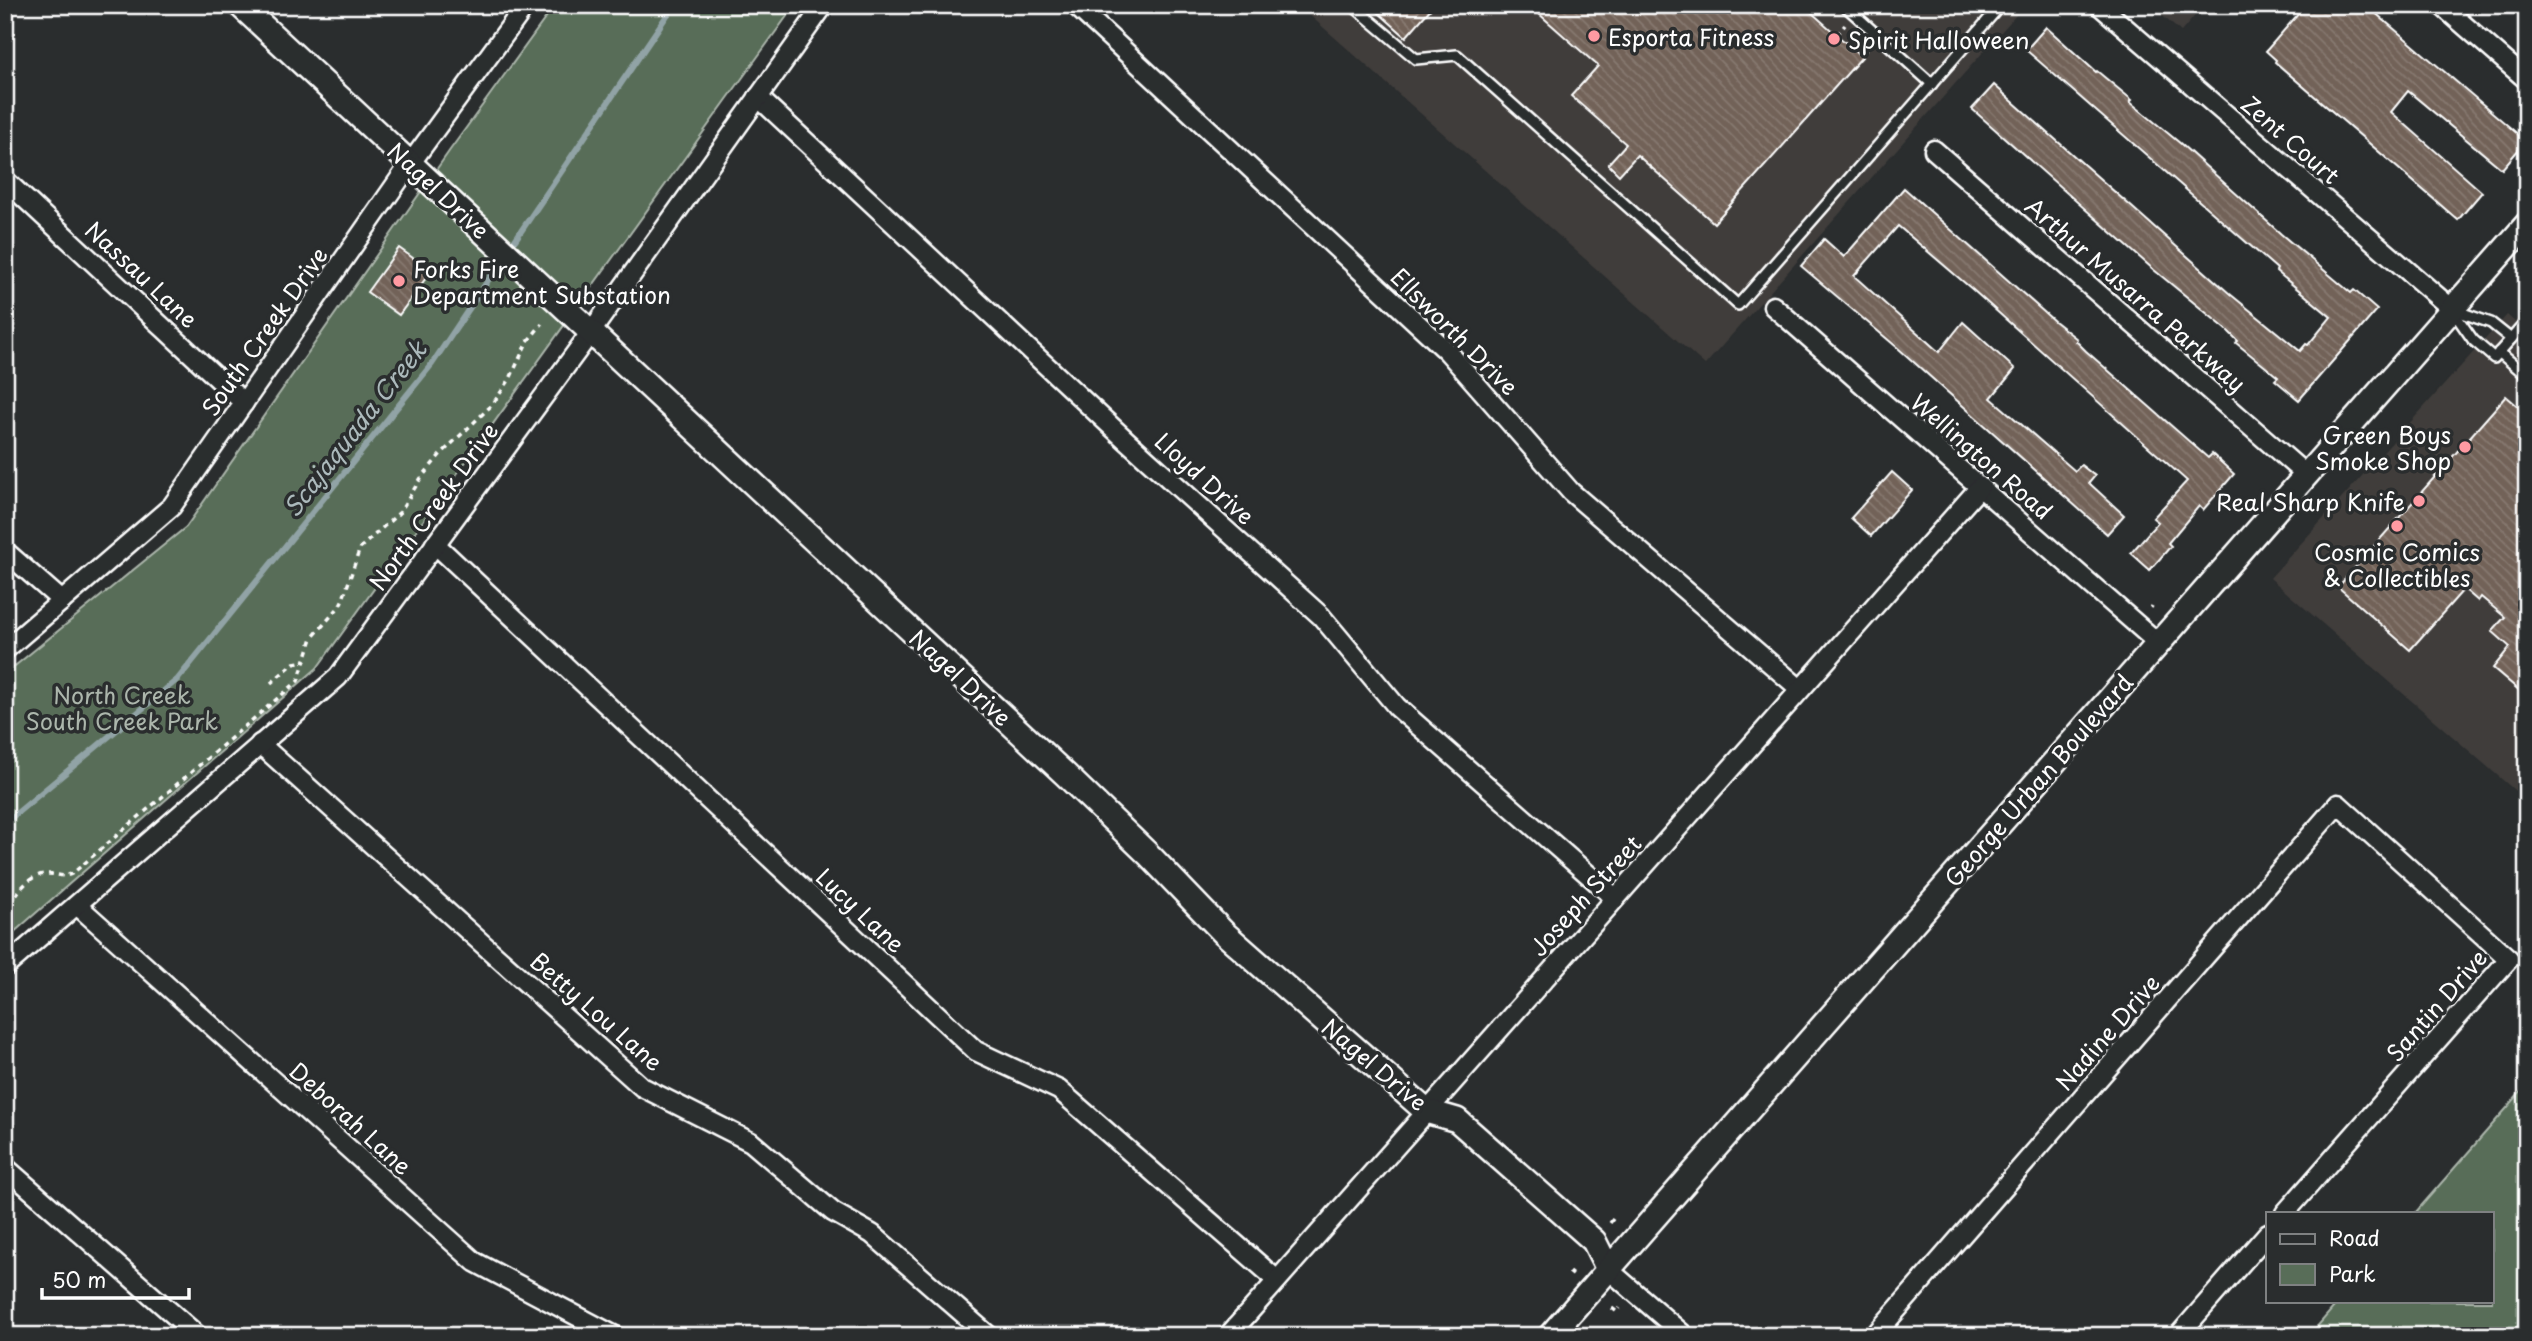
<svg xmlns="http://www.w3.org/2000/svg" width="2532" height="1341" font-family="'Playpen Sans',sans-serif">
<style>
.built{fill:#403d3b}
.green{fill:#586d58;stroke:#acb6ac;stroke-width:2}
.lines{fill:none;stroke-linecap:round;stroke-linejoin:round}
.stream{stroke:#91a3a6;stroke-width:6}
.building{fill:url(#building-back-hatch);stroke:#fff;stroke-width:2}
.service-casing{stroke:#fff;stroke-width:14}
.minor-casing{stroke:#fff;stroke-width:23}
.tertiary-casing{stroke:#fff;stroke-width:28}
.path{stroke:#fff;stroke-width:3.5;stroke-dasharray:5 5;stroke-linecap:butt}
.service{stroke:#2a2d2e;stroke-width:9}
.minor{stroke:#2a2d2e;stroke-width:18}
.tertiary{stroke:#2a2d2e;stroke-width:23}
.poi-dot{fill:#ff9aa2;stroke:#2a2d2e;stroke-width:2.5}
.labels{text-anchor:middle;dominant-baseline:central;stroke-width:7;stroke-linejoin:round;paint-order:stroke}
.poi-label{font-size:23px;fill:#fff;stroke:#2a2d2e;text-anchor:start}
.street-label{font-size:23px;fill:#fff;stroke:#2a2d2e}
.park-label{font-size:23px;fill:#acb6ac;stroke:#2a2d2e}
.water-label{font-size:24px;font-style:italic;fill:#acbabc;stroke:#2a2d2e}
</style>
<defs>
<pattern id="building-back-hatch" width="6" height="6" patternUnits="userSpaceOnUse" patternTransform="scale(1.75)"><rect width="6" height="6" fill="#726258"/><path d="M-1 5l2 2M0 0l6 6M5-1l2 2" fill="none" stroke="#877a71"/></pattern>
</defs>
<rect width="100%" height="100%" fill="#2a2d2e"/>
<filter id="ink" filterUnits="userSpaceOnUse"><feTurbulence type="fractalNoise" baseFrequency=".0143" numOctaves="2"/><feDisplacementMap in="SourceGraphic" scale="14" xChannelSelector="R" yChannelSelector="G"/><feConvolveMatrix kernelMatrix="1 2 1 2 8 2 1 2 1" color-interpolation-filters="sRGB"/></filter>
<g filter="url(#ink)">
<g class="built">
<path d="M1298 5H2025L1705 365Z"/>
<path d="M2150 5H2204L2181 32Z"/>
<path d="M2527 308V801L2270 578 2507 315 2515 322Z"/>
</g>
<g class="green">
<path d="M555 5H795L317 668 5 940V674L186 527 450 150Z"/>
<path d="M2527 1085V1336H2309L2339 1301H2492V1213H2415Z"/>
</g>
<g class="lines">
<g class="stream">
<path d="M509 249 674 5"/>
<path d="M5 823 178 679 432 364 503 258"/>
</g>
</g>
<g class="building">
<path d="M1370 5H1434L1406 37Z"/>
<path d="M1529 5H1803L1862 57 1714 223 1637 155 1619 175 1608 164 1626 144 1571 96 1598 66Z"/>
<path d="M2306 5H2366L2526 141 2502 169 2408 91 2391 112 2482 192 2458 220 2275 62 2276 60 2266 51Z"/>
<path d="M2046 27 2096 72 2097 71 2132 100 2130 102 2181 144 2281 234 2351 293 2354 290 2377 310 2299 400 2275 380 2278 377 2236 343 2238 341 2226 329 2154 270 1972 109 1994 85 2230 294 2300 351 2306 344 2308 345 2331 317 2276 271 2277 269 2026 50Z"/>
<path d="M1904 188 2054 321 2077 339 2076 341 2086 351 2208 458 2212 454 2234 474 2203 510 2199 506 2168 543 2171 546 2150 570 2131 553 2158 522 2153 518 2187 481 1973 290 1898 226 1854 276 1939 352 1963 322 2015 369 1991 398 2075 471 2081 465 2095 476 2089 483 2124 515 2107 534 1899 349 1801 266 1824 239 1844 257Z"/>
<path d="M399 248 431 271 399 315 367 292Z"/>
<path d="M2506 396 2527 414V697L2493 668 2510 647 2492 631 2505 617 2481 597 2478 601 2464 589 2410 650 2338 587Z"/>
<path d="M1892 472 1912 490 1871 536 1851 518Z"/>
</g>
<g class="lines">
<g class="service-casing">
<g id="service">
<path d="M1352 5 1416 59 1457 55 1738 305 2001 5"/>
<path d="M1844 5 1932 84"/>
<path d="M2452 310 2473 340 2494 358 2527 321"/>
<path d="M2454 310 2491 323 2511 339"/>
<path d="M2499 352 2527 376"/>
</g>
</g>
<g class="minor-casing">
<g id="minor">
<path d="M1075 5 1447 351 1571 492 1800 689"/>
<path d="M2099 5 2452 309"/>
<path d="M2441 5 2527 80"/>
<path d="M758 97 1126 440 1321 616 1397 707 1615 898"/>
<path d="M1934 150 2306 475"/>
<path d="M5 180 244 403"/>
<path d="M1773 306 2158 643"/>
<path d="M435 544 976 1051 1059 1090 1277 1280"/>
<path d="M5 551 62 601"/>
<path d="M5 650 172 506 410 164 526 5"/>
<path d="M260 744 642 1087 751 1142 833 1212 872 1234 989 1336"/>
<path d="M77 905 475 1262 615 1336"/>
<path d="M5 967 338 677 591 332 824 5"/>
<path d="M5 1167 198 1336"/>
<path d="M1608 1269 1685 1336"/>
<path d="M1228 1336 1980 487"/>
<path d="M1874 1336 2338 804 2509 959 2285 1213"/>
<path d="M2178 1336 2268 1233"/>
</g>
</g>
<g class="tertiary-casing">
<g id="tertiary">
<path d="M240 5 1066 775 1150 856 1223 932 1426 1111 1457 1120 1594 1241 1608 1269"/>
<path d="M1550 1336 2527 224"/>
</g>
</g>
<g class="path">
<path d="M1837 35 1845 25"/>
<path d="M1857 42 1867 51"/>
<path d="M2151 608 2152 606"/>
<path d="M271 683 294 663 304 661"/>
<path d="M5 912C14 898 26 875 46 874 57 873 63 879 73 873L298 681 312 638 339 607 343 599 360 548 400 512 421 478 440 455 492 405 510 379 527 342 542 324"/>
<path d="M1610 1223 1613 1219"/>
<path d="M1569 1272 1574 1276"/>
<path d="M1612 1308 1617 1312 1620 1308"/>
</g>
<use href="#service" class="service"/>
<use href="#minor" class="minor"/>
<use href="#tertiary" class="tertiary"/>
</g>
</g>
<g class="poi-dot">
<circle cx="1594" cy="36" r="7"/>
<circle cx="1834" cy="39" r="7"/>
<circle cx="399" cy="281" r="7"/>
<circle cx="2465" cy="447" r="7"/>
<circle cx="2419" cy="501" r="7"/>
<circle cx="2397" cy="526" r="7"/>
</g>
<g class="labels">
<g class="poi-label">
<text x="1608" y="36">Esporta Fitness</text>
<text x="1848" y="39">Spirit Halloween</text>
<text x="413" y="268">Forks Fire<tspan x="413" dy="26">Department Substation</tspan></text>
<text x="2451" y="434" text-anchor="end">Green Boys<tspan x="2451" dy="26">Smoke Shop</tspan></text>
<text x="2405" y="501" text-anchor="end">Real Sharp Knife</text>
<text x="2397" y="551" text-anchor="middle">Cosmic Comics<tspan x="2397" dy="26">&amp; Collectibles</tspan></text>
</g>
<g class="street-label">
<text transform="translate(2291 139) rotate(41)">Zent Court</text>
<text transform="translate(439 190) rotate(43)">Nagel Drive</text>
<text transform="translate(142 274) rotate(43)">Nassau Lane</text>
<text transform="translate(2136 294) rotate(41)">Arthur Musarra Parkway</text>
<text transform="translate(264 331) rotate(-55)">South Creek Drive</text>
<text transform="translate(1455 331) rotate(45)">Ellsworth Drive</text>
<text transform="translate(1982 456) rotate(41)">Wellington Road</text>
<text transform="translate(1205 478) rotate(42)">Lloyd Drive</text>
<text transform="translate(433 506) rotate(-54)">North Creek Drive</text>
<text transform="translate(961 677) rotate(43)">Nagel Drive</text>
<text transform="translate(2038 780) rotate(-49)">George Urban Boulevard</text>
<text transform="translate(1585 895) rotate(-48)">Joseph Street</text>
<text transform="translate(861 910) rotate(43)">Lucy Lane</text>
<text transform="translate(2436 1005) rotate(-49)">Santin Drive</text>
<text transform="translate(597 1011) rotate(41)">Betty Lou Lane</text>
<text transform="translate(2107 1032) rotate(-49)">Nadine Drive</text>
<text transform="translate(1375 1064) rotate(40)">Nagel Drive</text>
<text transform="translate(351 1118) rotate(42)">Deborah Lane</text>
</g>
<g class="park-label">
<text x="122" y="694">North Creek<tspan x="122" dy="26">South Creek Park</tspan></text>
</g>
<g class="water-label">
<text transform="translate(354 428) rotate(-52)">Scajaquada Creek</text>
</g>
</g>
<rect width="2532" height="1341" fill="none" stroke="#2a2d2e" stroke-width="28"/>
<rect x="14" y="14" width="2504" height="1313" fill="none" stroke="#fff" stroke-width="2.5" filter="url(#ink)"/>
<rect x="2266" y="1212" width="228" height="91" fill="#2a2d2e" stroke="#7f8182" stroke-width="2"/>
<rect x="2280" y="1234" width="35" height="10" fill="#2a2d2e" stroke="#7f8182" stroke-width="2"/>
<text x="2329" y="1246" font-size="21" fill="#ffffff">Road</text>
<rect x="2280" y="1264" width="35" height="21" fill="#586d58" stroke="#7f8182" stroke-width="2"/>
<text x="2329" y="1282" font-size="21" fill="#ffffff">Park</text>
<path d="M42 1288v10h147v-10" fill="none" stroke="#ffffff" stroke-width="3.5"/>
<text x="52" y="1288" font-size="21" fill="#ffffff" stroke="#2a2d2e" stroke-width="5" paint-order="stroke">50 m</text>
</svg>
